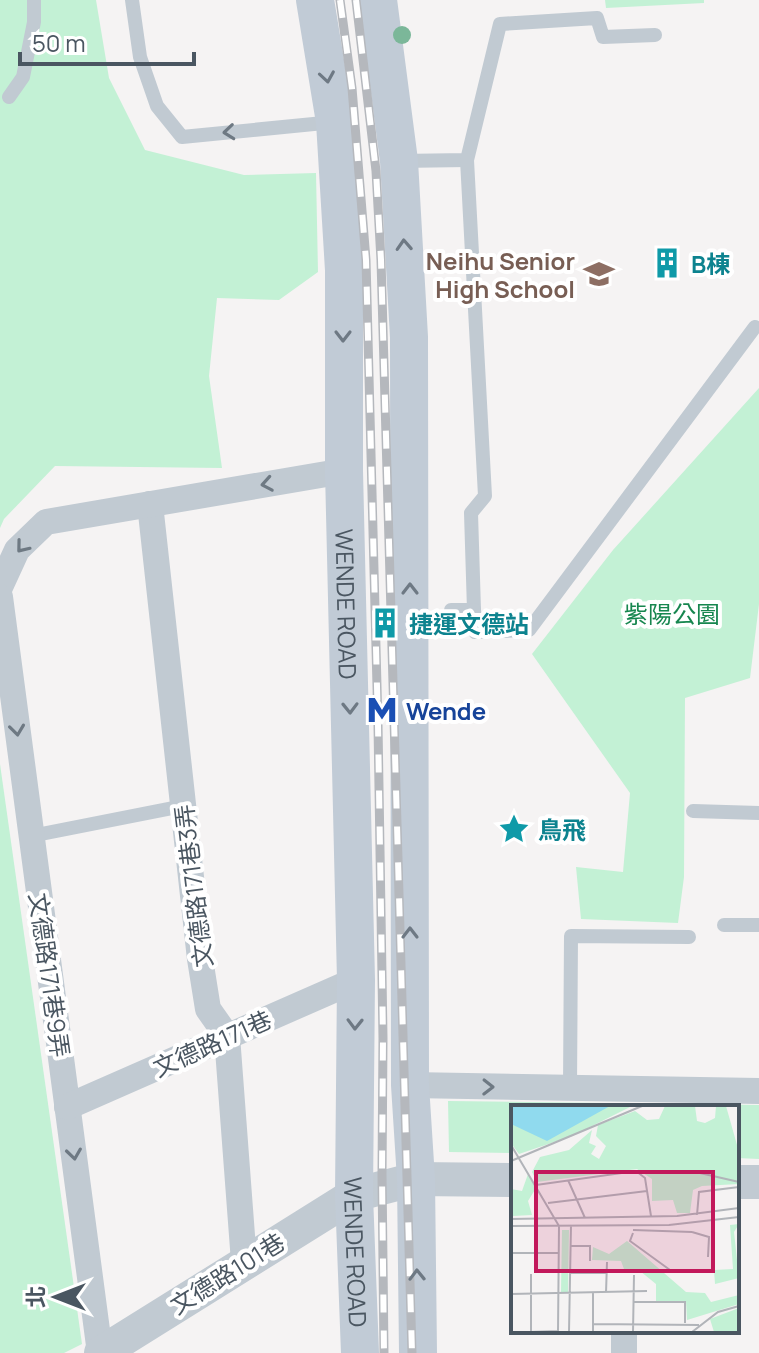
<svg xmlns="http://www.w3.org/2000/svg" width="759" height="1353" font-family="Manrope,'Noto Sans TC',sans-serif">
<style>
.green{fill:#c3f1d5}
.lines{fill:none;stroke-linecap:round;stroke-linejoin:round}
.service{stroke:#c1cad2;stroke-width:14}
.minor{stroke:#c1cad2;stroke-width:26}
.tertiary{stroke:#c1cad2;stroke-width:34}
.secondary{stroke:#c1cbd6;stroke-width:38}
.rail-casing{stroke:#b5b8bd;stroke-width:9}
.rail{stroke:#fff;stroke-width:6;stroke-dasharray:18;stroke-linecap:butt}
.tree{fill:#7bb799}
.oneway{stroke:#6e7984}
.oneway2{stroke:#6e7983}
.labels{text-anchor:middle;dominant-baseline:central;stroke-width:8;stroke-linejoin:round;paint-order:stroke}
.education-label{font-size:24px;font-weight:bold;fill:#785e54;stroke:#fff;text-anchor:end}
.culture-label{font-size:24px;font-weight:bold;fill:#0d838f;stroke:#fff;text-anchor:start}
.street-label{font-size:24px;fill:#4a5661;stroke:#fff}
.park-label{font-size:24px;fill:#17864f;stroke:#fff}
.transit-label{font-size:24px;font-weight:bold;fill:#164399;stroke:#fff;text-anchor:start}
.inset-road{fill:none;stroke:#b1b4b9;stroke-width:2}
.view{fill:#c2185b;fill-opacity:0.15;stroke:#c2185b;stroke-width:4}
.inset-edge{fill:none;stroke:#4a5661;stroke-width:4}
</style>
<rect width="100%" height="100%" fill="#f5f3f3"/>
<g class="green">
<path d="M0 0H96L109 78 145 150 244 175 316 173 318 272 279 300 217 298 209 376 222 468 55 466 4 519 0 528Z"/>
<path d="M605 0H704V3L606 8Z"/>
<path d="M759 388V604L750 678 685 698 684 877 678 923 581 919 576 867 623 872 630 793 532 654 613 550Z"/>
<path d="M0 764 82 1344 64 1353H0Z"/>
<path d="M448 1101 759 1105V1159L737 1158V1107H513V1153L449 1152Z"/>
</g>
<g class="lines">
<g class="service">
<path d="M132 0 140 57 157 106 182 137 334 122"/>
<path d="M9 97 23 77 34 22V0"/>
<path d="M399 161 467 160 500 24 597 18 603 37 655 35"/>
<path d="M451 610H474L471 513 485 496 467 160"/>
<path d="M474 610 475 632 529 630 755 327"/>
<path d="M693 811 759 813"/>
<path d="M31 836 183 806"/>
<path d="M724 925H759"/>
<path d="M570 1088 571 936 689 937"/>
</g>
<g class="minor">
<path d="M150 504 200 959 208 1009 227 1036 244 1262"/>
<path d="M0 587 17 550 46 522 344 471"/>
<path d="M0 597 100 1353"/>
<path d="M410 1085 759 1091"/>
<path d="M67 1107 356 980"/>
<path d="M624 1353V1331"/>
</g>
<g class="tertiary">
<path d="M737 1182H759"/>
<path d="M101 1353 354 1195 416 1179 513 1180"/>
</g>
<g class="secondary">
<path id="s1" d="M315 0 335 122 344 270V471L356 980 354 1195 360 1353"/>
<path d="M378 0 399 161 409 337 410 1085 416 1179 418 1353"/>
</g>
<g class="rail-casing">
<g id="rail">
<path d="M340 0 352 88 366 260 378 725 383 1038 382 1174 384 1353"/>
<path d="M356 0 376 171 381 260 412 1353"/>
</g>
</g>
<use href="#rail" class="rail"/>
</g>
<circle class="tree" cx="402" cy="35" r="9"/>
<defs><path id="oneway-chevron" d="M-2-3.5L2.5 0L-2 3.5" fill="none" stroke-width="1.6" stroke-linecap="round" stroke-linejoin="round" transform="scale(2)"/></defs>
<g class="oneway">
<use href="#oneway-chevron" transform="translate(327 77) rotate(81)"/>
<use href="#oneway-chevron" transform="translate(404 245) rotate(-93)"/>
<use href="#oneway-chevron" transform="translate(343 336) rotate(90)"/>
<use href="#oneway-chevron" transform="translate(410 589) rotate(-90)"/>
<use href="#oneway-chevron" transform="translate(350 708) rotate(89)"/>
<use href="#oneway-chevron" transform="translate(410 933) rotate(-90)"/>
<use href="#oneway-chevron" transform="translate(355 1024) rotate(91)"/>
<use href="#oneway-chevron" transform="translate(417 1275) rotate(-91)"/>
</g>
<g class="oneway2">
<use href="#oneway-chevron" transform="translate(229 132) rotate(174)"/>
<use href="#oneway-chevron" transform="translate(267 484) rotate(170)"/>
<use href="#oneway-chevron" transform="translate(22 547) rotate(129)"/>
<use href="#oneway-chevron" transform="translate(17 730) rotate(83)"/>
<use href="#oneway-chevron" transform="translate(488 1087) rotate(1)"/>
<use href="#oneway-chevron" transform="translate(74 1154) rotate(82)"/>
</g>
<defs>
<g id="building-bare" transform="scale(2.4)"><path d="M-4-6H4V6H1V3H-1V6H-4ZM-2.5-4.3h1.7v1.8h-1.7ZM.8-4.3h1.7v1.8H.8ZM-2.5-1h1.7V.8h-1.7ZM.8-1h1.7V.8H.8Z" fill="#0f9aa8" stroke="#fff" stroke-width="2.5" paint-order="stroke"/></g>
<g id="school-bare" transform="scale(2.4)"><path d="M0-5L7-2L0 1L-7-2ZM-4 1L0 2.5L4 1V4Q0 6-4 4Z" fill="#8d6e63" stroke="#fff" stroke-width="2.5" paint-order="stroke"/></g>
<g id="metro-bare" transform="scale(2.4)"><path d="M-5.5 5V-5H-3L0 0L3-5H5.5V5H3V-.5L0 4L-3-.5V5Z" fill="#1a4fb4" stroke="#fff" stroke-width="2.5" paint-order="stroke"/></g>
<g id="sight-bare" transform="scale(2.4)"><path d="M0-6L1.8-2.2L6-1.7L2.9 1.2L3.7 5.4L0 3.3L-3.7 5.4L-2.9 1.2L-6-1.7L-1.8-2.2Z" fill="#0f9aa8" stroke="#fff" stroke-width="2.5" paint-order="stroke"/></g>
</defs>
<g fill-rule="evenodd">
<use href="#building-bare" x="667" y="263"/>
<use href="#school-bare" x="599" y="274"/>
<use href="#building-bare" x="385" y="623"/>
<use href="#metro-bare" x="382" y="710"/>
<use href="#sight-bare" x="514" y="829"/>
</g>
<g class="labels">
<g class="education-label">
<text x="575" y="260">Neihu Senior<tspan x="575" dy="28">High School</tspan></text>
</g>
<g class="culture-label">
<text x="691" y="263">B棟</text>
<text x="409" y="623">捷運文德站</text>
<text x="538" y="829">鳥飛</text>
</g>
<g class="street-label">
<text stroke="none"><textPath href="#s1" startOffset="606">WENDE ROAD</textPath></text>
<text transform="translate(193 886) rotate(-97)">文德路171巷3弄</text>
<text transform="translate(50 975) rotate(82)">文德路171巷9弄</text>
<text transform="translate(212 1043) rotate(-24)">文德路171巷</text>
<text stroke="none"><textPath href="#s1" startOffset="1254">WENDE ROAD</textPath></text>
<text transform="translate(227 1273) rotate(-32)">文德路101巷</text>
</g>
<g class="park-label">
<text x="672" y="613">紫陽公園</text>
</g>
<g class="transit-label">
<text x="406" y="710">Wende</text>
</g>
</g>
<g transform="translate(511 1105)">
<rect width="228" height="228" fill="#f5f3f3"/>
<path d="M0 1H121L61 31 8 49 0 38ZM154 1H184L186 16 194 18 204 13 205 1H215L228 47V79L191 81 182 85 179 108H166L162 95 141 96V74L126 64 26 77 21 67 29 52 58 45 81 25 78 38 85 41 80 49 88 54 95 41 85 31 87 20 124 6 136 15 148 14ZM17 69 25 83 17 96 21 110 2 111 0 84 11 86ZM228 119 223 127 228 173 204 179 203 165 222 164 219 120ZM51 125H58L57 187H50ZM116 136 175 187 194 188 200 197 228 190V199L176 215 175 196H145V179L129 166 113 164 110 156 81 155 82 142 98 149ZM228 203V227H203L199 214Z" fill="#c3f1d5"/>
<path d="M0 1H99L36 36 0 19Z" fill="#90daee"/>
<path class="inset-road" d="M0 40 48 121 47 227M0 56 131 1M189 68 228 77M57 75 74 113M25 80 125 66 134 73 140 111M37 98 136 86M186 110 188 87 228 82M0 114 166 111 228 103M0 121 158 120 228 112M122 125 181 127M181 127 198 132 197 152M122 128 119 136 159 165M60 141H79V156M0 148H48M59 168H95M95 188 96 157M0 189 136 186M123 197H174V218M82 219V188M18 227 47 226M20 227V169M58 227 60 120M82 227V219L188 220M122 227 123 170M181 227 207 207 228 201"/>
<path class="view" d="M25 67H202V166H25Z"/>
<rect width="228" height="228" class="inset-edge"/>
</g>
<g transform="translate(56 1297) rotate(270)" stroke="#ffffff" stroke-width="6" paint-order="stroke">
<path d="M0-6L14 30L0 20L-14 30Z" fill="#4a5661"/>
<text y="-12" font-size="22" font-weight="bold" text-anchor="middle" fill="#4a5661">北</text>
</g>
<path d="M20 52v12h174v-12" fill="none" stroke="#4a5661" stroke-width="4"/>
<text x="32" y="52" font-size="24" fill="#4a5661" stroke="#ffffff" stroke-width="6" paint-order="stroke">50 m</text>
</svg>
